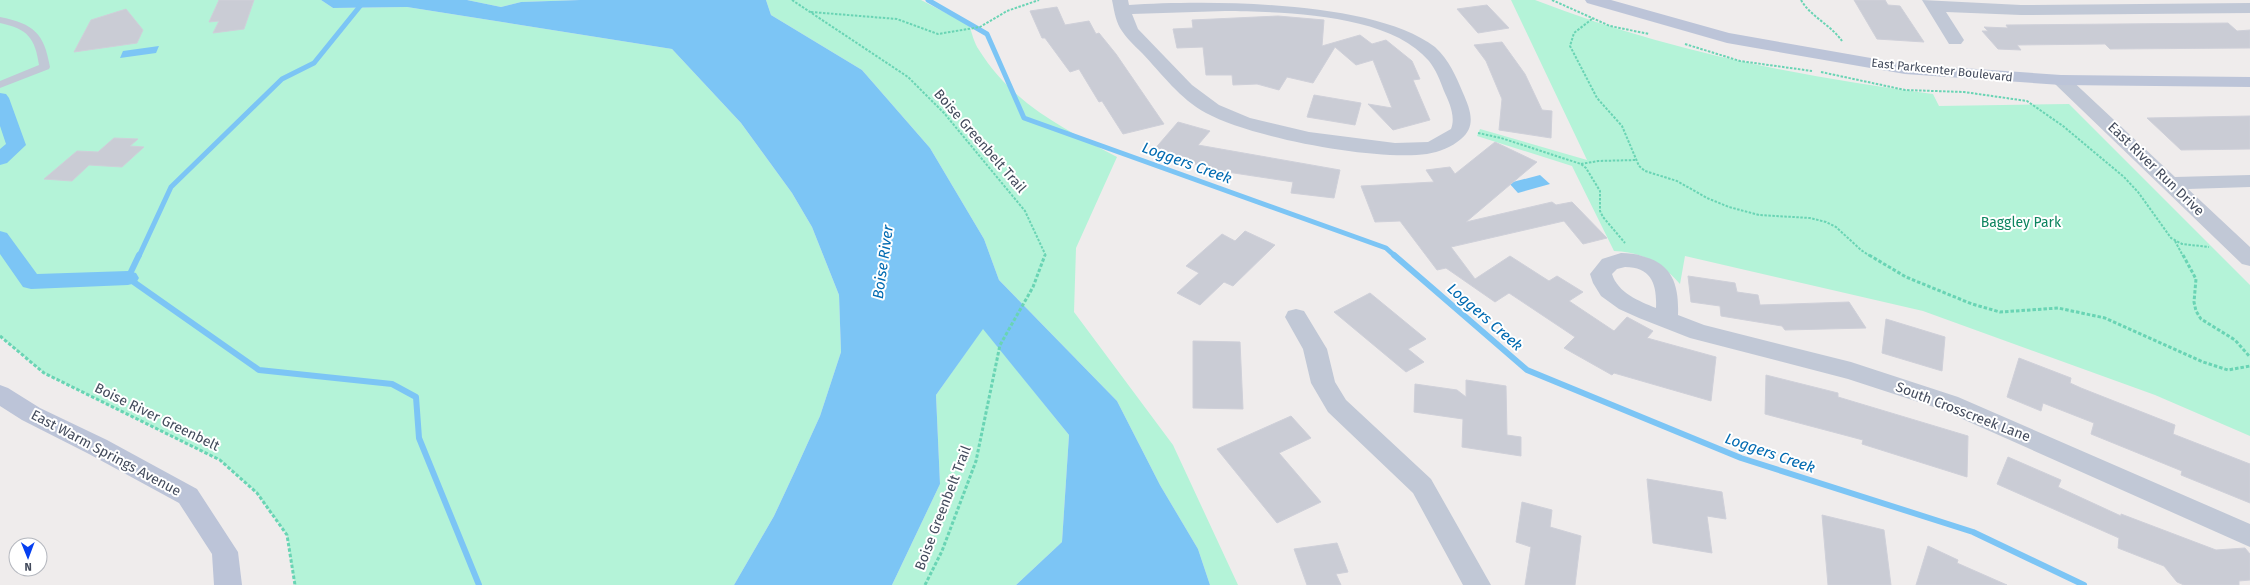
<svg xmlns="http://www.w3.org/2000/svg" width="2250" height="585" font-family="'Fira Sans',sans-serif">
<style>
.green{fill:#b4f3d8}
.water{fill:#7cc5f5}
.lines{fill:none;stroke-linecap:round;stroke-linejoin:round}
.stream-far1{stroke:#7cc5f5;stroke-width:5}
.stream{stroke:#7cc5f5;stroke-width:6}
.canal{fill:#7cc5f5;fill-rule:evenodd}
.building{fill:#caccd5;stroke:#cfd0d9}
.path-far1{stroke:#69d4b4;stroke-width:2;stroke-dasharray:2.5 1.5;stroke-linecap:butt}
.path{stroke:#69d4b4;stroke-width:3;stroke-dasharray:3.5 2;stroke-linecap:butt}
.lane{fill:#c1c8d6;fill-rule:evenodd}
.street{fill:#c1c8d6;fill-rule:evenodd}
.secondary{fill:#bcc4d8;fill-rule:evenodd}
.labels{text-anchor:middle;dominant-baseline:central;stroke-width:4;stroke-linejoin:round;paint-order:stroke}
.far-street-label{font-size:12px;fill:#434b5c;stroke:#fff}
.street-label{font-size:14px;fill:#434b5c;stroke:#fff}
.park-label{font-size:14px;fill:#0d845f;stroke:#fff}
.water-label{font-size:15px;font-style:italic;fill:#006ab1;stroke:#fff}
</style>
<rect width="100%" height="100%" fill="#efecec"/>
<g class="green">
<path d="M0 0H321L333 8 407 7 672 49 741 123 792 193 812 227 839 295 841 352 820 416 795 471 774 516 734 585H295L287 535 257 493 220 460 44 373 0 336Z"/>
<path d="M467 0H580L521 2 501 7Z"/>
<path d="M766 0H921L969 25C972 33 974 43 979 50 1013 104 1063 128 1117 157L1076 248 1074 312 1173 445 1238 585H1210L1198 549 1160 485 1117 401 999 280 984 239 930 148 862 70 771 15Z"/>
<path d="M1511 0H1535C1661 49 1798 77 1933 94L1939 106 2069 104 2250 285V436L2155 395 1923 311 1685 256 1680 284C1662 263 1642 252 1614 251L1572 166 1477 136 1480 129 1587 160Z"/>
<path d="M983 328 1069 435 1062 542 1016 585H892L940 484 936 395Z"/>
</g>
<g class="water">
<path d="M321 0H467L501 7 521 2 580 0H766L771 15 862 70 930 148 984 239 999 280 1117 401 1160 485 1198 549 1210 585H1016L1062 542 1069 435 983 329 936 395 940 484 892 585H734L774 516 795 471 820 416 841 352 839 295 812 227 792 193 741 123 672 49 407 7 333 8Z"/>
<path d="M159 46 156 53 120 58 123 51Z"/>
<path d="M1540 175 1550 184 1518 193 1509 183Z"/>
</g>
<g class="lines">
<g class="stream-far1">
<path d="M928 0 987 34 1024 118 1386 248 1395 256"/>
<path d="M139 256 171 187 282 79 314 63 365 0"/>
</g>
<g class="stream">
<path d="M139 255 128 278 259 370 392 384 416 397 419 438 479 585"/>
<path d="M1394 255 1527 370 1741 458 1973 532 2084 585"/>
</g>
<g class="canal">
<path d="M0 93 6 94 9 98 26 145 7 163 0 165V149L6 144 0 126Z"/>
<path d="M0 231 7 233 37 274 128 271 136 273 139 278 136 283 128 285 31 289 23 287 0 254Z"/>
</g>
</g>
<g class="building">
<path d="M219 0H254L244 29 213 33 219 21 209 22Z"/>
<path d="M1854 0H1885L1888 5 1900 6 1924 42 1877 39Z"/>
<path d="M1487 5 1509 28 1478 33 1457 9Z"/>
<path d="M1057 7 1065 25 1089 21 1096 34 1099 33 1116 54 1164 124 1123 134 1102 101 1099 102 1079 69 1070 72 1045 38H1042L1030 11Z"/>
<path d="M126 9 143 30 137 43 74 52 91 20Z"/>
<path d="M1278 16 1324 20 1322 46 1360 35 1372 44 1386 40 1412 61 1420 79 1413 80 1430 120 1393 130 1368 104 1392 108 1373 60 1356 65 1335 47 1313 83 1287 77 1279 90 1257 84 1233 85 1232 75H1206L1203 47 1177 48 1173 29 1193 28 1192 20Z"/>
<path d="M2228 23 2237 31 2250 30V48L2110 49 2105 44 2017 45 2021 50 1998 49 1982 31H1988L1984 27 2008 28 2006 25Z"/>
<path d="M1502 42 1525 74 1542 110 1552 111 1551 138 1499 130 1502 99 1486 61 1474 45Z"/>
<path d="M1314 95 1361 103 1355 125 1307 117Z"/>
<path d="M2250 116V149L2181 150 2147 118Z"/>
<path d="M1178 122 1210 131 1198 145 1340 170 1334 198 1291 193 1293 182 1214 170 1153 151Z"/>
<path d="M114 138 138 139 130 146 144 147 122 167 89 165 72 181 44 179 77 151 98 152Z"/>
<path d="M1495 142 1537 162 1466 222 1552 202 1556 205 1572 202 1607 238 1583 244 1564 221 1451 247 1475 279 1510 256 1549 281 1557 276 1583 292 1569 301 1614 331 1627 317 1653 331 1647 338 1716 357 1711 401 1614 373 1612 375 1564 348 1575 337 1509 293 1495 302 1446 268 1437 270 1400 221 1375 222 1361 186 1434 182 1426 170 1450 167 1455 174Z"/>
<path d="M1245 231 1275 245 1233 286 1224 282 1200 305 1177 293 1199 273 1186 266 1222 234 1235 241Z"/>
<path d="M1688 276 1735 283 1737 292 1758 295 1760 305 1849 302 1866 328 1785 330 1782 326 1721 316 1720 306 1691 302Z"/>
<path d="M1370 293 1426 339 1408 349 1424 362 1406 372 1334 312Z"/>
<path d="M1886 319 1945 337 1942 371 1882 353Z"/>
<path d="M1193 341 1240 342 1243 409 1193 408Z"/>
<path d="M2019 358 2071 378 2070 383 2081 388 2175 425 2173 434 2250 464V503L2181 475 2182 471 2091 434 2094 423 2043 403 2041 411 2007 397Z"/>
<path d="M1766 375 1838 393V397L1968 436 1967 477 1862 444 1863 440 1765 414Z"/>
<path d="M1466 380 1506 386 1507 435 1521 437V456L1462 447 1463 419 1414 412 1415 384 1457 390 1466 397Z"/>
<path d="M1291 416 1311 438 1279 453 1321 502 1277 523 1217 449Z"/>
<path d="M2008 457 2061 480 2058 487 2121 516V514L2216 550 2245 548 2250 554V580L2239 581V585H2184L2177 582 2164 566 2118 548 2119 538 1997 484Z"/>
<path d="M1647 479 1722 492 1726 519 1707 516 1712 553 1653 543Z"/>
<path d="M1522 502 1552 510 1550 527 1581 536 1575 585H1525L1531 547 1516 542Z"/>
<path d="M1822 515 1884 530 1891 585H1828Z"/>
<path d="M1337 543 1348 572 1336 574 1341 585H1307L1294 549Z"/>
<path d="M1928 546 1958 560 1957 563 2007 585H1916Z"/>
</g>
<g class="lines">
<g class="path-far1">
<path d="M792 0 908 77 944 113 1025 211 1046 256"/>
<path d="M1552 0 1610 26 1649 34"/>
<path d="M1801 0C1811 17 1831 25 1842 41"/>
<path d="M811 12 897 19 938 34 980 27 1007 11 1039 0"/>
<path d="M1592 19 1574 33 1570 46 1597 98 1622 126 1639 166 1645 171 1677 181 1707 198 1729 207 1759 215 1810 218 1826 222 1836 227 1861 250 1870 256"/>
<path d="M1685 44 1740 61 1812 71"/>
<path d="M1821 72 1905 90 1964 92 2027 101 2063 126 2124 177 2138 192 2171 238 2182 244 2209 247"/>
<path d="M1478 133 1501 138 1581 164 1586 168 1600 191V211L1603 217 1625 243"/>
<path d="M1581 164 1598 161 1636 160"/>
<path d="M2175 241 2183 256"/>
</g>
<g class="path">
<path d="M1869 255 1906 277 1972 304 2000 312 2058 308 2105 318 2203 362 2228 370 2250 366"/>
<path d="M2183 255 2196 279 2194 302 2196 311 2201 319 2235 340 2250 357"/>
<path d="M0 336 44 373 220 460 257 493 287 535 295 585"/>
<path d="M925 585 942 551 976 461 1000 345 1033 287 1045 255"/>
</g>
<path class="lane" d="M0 17C34 24 44 33 50 67L49 69 0 88V81L39 65C35 38 28 29 0 23Z"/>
<g class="street">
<path d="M1112 0H1128L1129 5C1209 0 1374 0 1435 47 1449 60 1456 76 1463 93 1470 109 1477 126 1461 139 1452 147 1439 152 1427 154 1375 161 1252 138 1206 113 1180 99 1162 74 1142 53 1134 45 1126 38 1120 28 1115 19 1114 9 1112 0ZM1225 11C1282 12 1389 13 1429 61 1436 70 1440 80 1444 91 1449 102 1456 116 1451 129L1428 142 1395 143 1309 132 1250 118 1219 105 1192 85 1138 29 1132 14Z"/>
<path d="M1922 0 2021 5 2250 3V13L2021 15 1946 12 1964 40 1961 44H1949Z"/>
<path d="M2061 75 2067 76 2175 177 2250 175V187L2188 189 2250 247V266L2242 264 2055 84 2052 80 2055 76Z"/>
<path d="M1621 253C1630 253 1637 254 1645 257 1674 265 1679 288 1678 315L1704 325 1851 362 1958 397 2250 524V547L1940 409 1848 379 1690 338 1639 318 1619 309 1601 296 1593 283 1590 274 1602 259ZM1625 267C1652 267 1657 285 1656 308 1639 301 1618 293 1612 274L1617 269Z"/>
<path d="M1296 309 1304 311 1327 349 1335 382 1346 400 1431 479 1491 585H1463L1413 493 1328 412 1311 383 1303 349 1285 317 1288 311Z"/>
</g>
<g class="secondary">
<path d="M1585 0H1611L1729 33 1905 64 2061 75 2250 77V87L2061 85 1905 74 1727 43 1587 3Z"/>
<path d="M0 385 8 388 40 408 107 440 197 489 238 552 242 585H214L212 554 179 503 89 454 22 420 0 406Z"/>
</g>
</g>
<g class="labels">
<g class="far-street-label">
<text transform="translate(1942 70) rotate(6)">East Parkcenter Boulevard</text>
</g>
<g class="street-label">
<text transform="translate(980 141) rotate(49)">Boise Greenbelt Trail</text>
<text transform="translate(2156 169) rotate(44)">East River Run Drive</text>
<text transform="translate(1963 412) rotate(21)">South Crosscreek Lane</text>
<text transform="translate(157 417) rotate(26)">Boise River Greenbelt</text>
<text transform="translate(106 453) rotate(28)">East Warm Springs Avenue</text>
<text transform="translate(943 508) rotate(-69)">Boise Greenbelt Trail</text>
</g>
<g class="park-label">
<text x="2021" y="222">Baggley Park</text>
</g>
<g class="water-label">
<text transform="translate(1187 163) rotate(20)">Loggers Creek</text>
<text transform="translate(883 262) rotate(-82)">Boise River</text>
<text transform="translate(1485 317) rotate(41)">Loggers Creek</text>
<text transform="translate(1770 453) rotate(19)">Loggers Creek</text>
</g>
</g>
<g transform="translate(28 557) rotate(179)"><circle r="19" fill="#ffffff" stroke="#b4b7be"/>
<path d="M0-3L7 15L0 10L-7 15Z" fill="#053ff0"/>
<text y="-6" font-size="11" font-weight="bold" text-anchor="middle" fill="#434b5c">N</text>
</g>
</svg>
